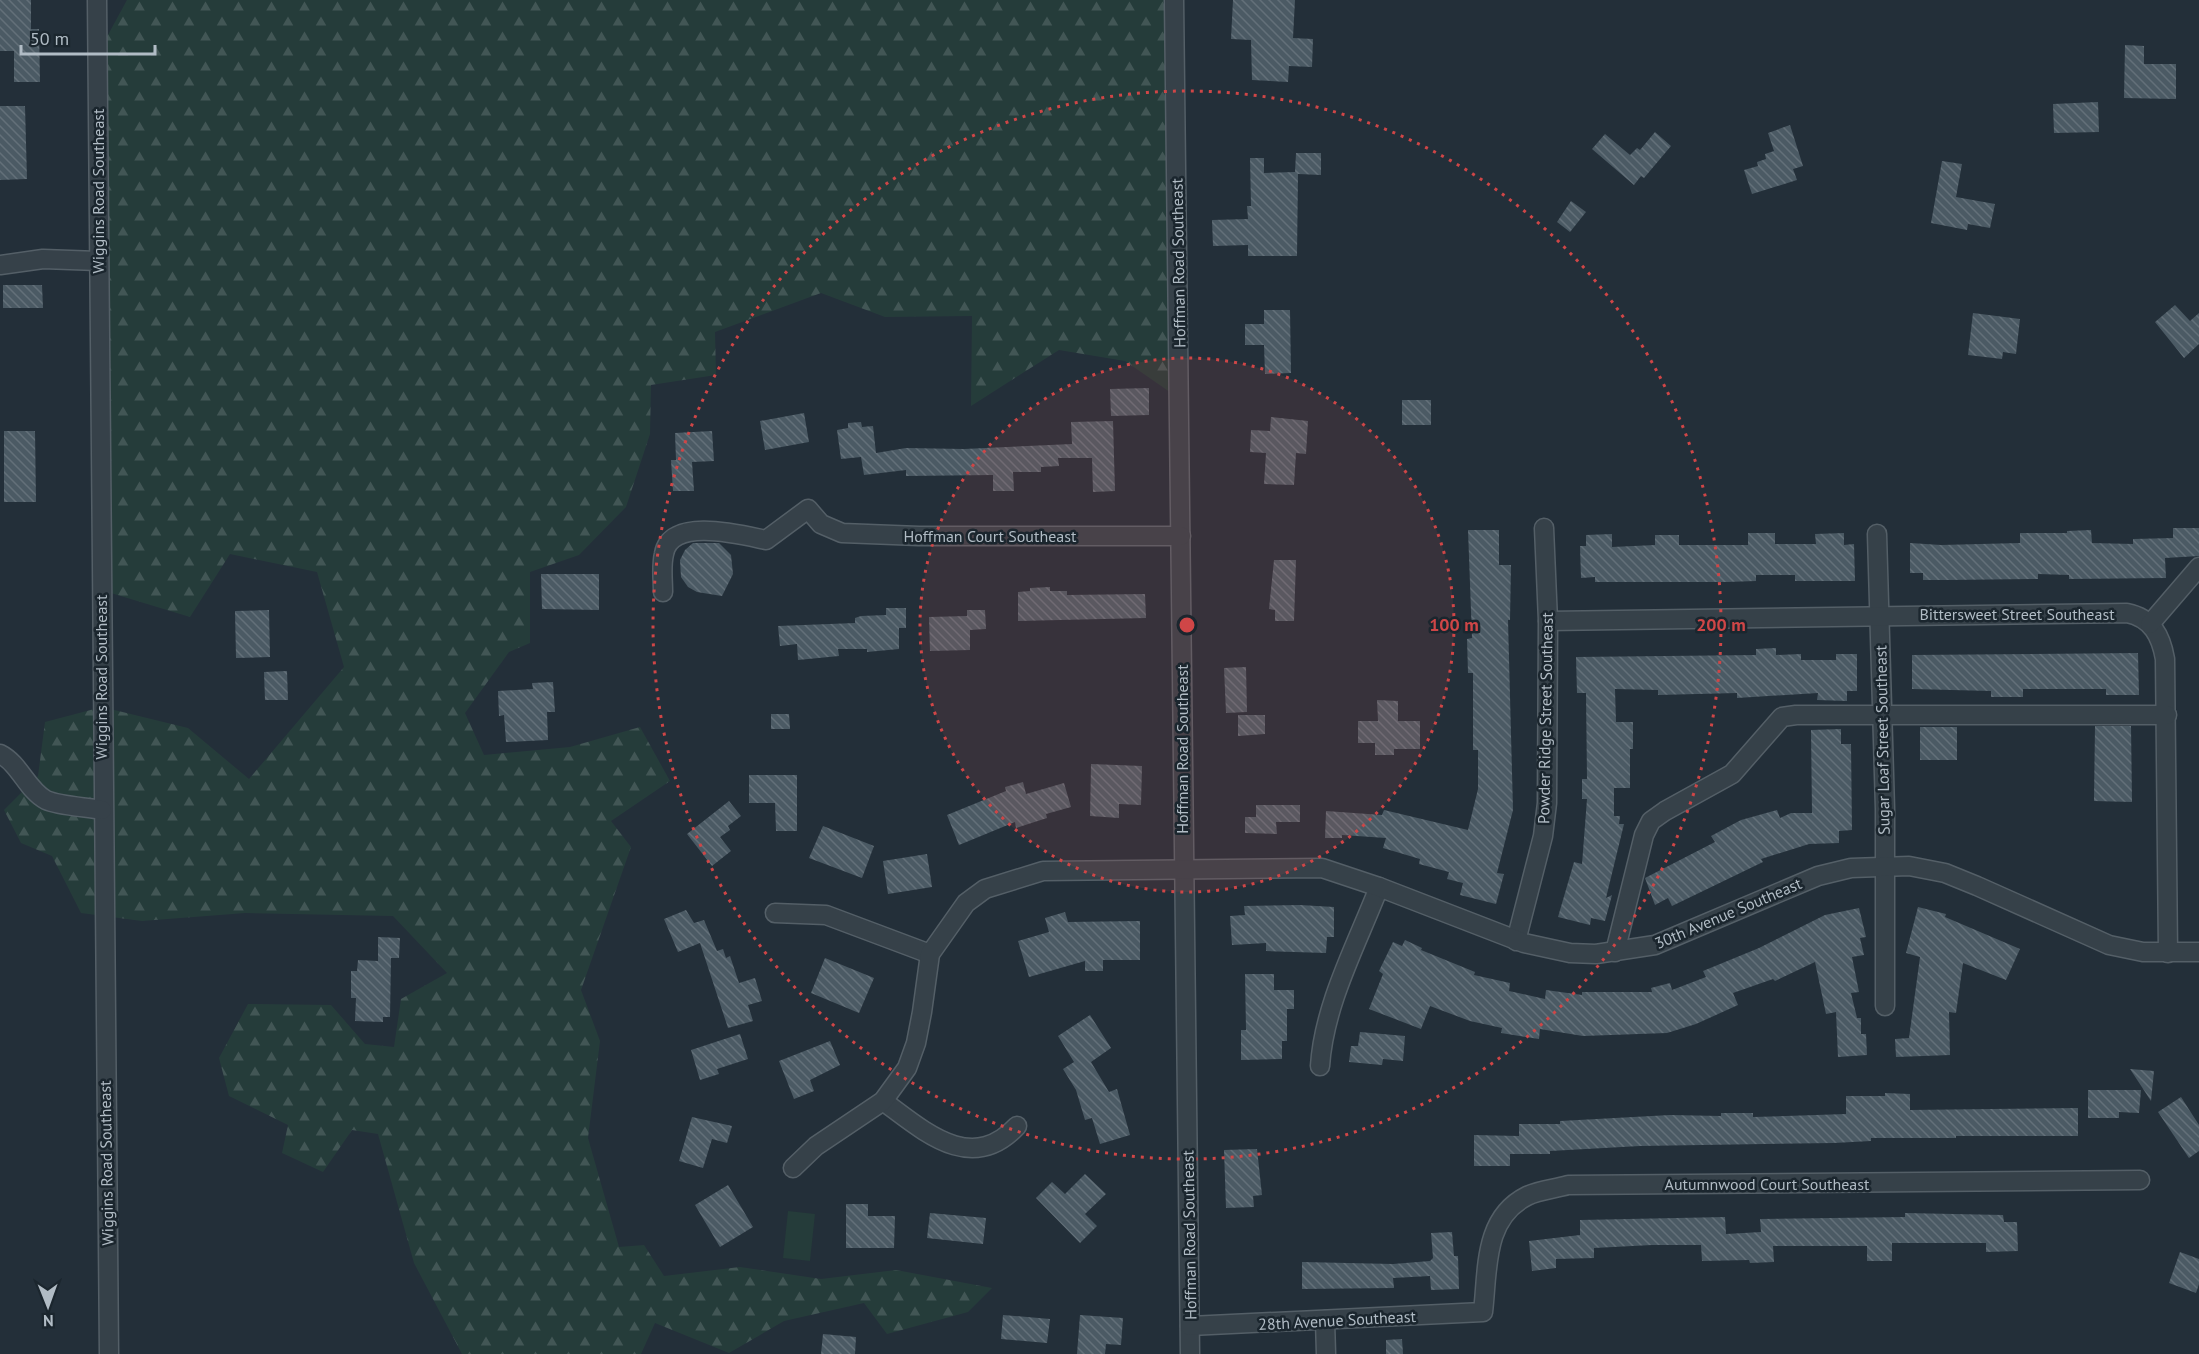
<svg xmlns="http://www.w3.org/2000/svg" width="2199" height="1354" font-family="'PT Sans',sans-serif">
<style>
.forest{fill:url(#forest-firs)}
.pitch{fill:#253c3a}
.building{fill:url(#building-back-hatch)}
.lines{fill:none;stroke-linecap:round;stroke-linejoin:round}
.minor-casing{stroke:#545f67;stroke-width:21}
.minor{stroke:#364149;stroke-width:18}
.ring{fill:none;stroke:#cf4647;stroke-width:3;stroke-dasharray:3 6}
.labels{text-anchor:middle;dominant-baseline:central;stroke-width:5;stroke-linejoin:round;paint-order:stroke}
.street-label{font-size:16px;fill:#b1bcc5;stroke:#1b262e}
.centre{fill:#cf4647;stroke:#1b262e;stroke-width:3}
.ring-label{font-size:18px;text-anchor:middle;font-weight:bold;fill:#cf4647;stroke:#1b262e;stroke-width:5;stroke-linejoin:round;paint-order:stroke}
</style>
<defs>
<pattern id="forest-firs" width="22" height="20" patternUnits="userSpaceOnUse" patternTransform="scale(1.5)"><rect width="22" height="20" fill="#253c3a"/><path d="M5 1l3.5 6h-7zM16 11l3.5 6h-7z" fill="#425655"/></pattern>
<pattern id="building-back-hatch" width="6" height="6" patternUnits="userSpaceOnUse" patternTransform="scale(1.5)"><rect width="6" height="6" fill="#4b5a64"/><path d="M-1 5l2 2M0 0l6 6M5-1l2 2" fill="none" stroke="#637079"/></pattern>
</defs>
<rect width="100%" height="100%" fill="#232f39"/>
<path class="forest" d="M127 0H1174L1180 399 1125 361 1059 350 971 406 972 316 885 317 821 293 715 332 716 375 651 385 650 434 626 507 579 555 530 572V643L509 652 465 713 484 755 570 747 640 727 670 781 611 821 631 847 581 990 600 1041 588 1138 619 1247 644 1245 664 1276 740 1267 821 1279 896 1270 992 1288 968 1312 887 1334 864 1303 784 1321 729 1353 655 1323 641 1354H462L414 1263 378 1134 352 1130 323 1172 282 1153 288 1125 229 1096 219 1058 248 1004 331 1005 365 1044 394 1047 401 999 447 973 393 916 245 913 142 921 81 913 52 856 21 843 4 810 38 776 45 722 102 707 188 728 249 779 344 667 317 572 230 554 190 617 101 590 97 55Z"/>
<path class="pitch" d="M788 1211 815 1214 810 1261 783 1258Z"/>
<g class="building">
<path d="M0 0H31V29H39L40 82H14V51H0Z"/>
<path d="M1233 0H1295L1293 38 1313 39 1312 67 1289 66 1288 82 1252 80 1251 40 1231 39Z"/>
<path d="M2125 45 2144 46V64H2176V99L2124 98Z"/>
<path d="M2098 102 2099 132 2054 133 2053 104Z"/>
<path d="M0 106H25L27 179 0 180Z"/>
<path d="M1790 125 1803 166 1793 169 1797 180 1752 194 1744 170 1758 166 1757 162 1766 159 1765 154 1774 151 1768 133Z"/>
<path d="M1655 132 1671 146 1644 178 1641 176 1634 185 1592 149 1605 134 1630 155 1637 148 1640 150Z"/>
<path d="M1296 153H1321V175L1298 174 1297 256H1248V245L1213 246 1212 220 1248 219 1247 206H1251L1250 158H1264V173L1295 172Z"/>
<path d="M1942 161 1962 164 1956 197 1995 204 1990 228 1968 224 1967 230 1931 223Z"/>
<path d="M1571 201 1586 212 1570 232 1557 222Z"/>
<path d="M3 285H42L43 308H3Z"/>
<path d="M2175 305 2190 321 2199 313V344L2184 358 2155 322Z"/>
<path d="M1264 310H1290L1291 373 1265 374 1264 345H1245V324H1264Z"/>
<path d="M1973 313 2020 319 2016 354 2003 352 2002 359 1968 355Z"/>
<path d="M1149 388V415L1111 416 1110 389Z"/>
<rect x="1402" y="400" width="29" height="25"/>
<path d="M804 413 809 442 765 450 760 421Z"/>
<path d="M1271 417 1308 421 1306 454 1296 453 1294 485 1264 484 1266 453 1250 452 1251 430 1270 431Z"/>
<path d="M1113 421 1115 491 1093 492 1092 458H1058L1059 466 1041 467V472H1013L1014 491H993V475L906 476V470L864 475 861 457 841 459 837 430 848 428V423L861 422 862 427 873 426 876 453 906 448 964 449 1072 444 1071 422Z"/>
<path d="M4 431H35L36 502H4Z"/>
<path d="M712 431 714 461 692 462 694 491H673L671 460H676L675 433Z"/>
<path d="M2173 528H2199V556L2165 558 2166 578 2069 579V575L2038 574V579L1948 580H1923V573H1910V543L1941 545 2020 543V533H2067V531L2091 530 2092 543 2133 544V539L2173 538Z"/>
<path d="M1468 530H1499V565H1511L1510 620H1508L1513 810 1497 873 1504 874 1496 904 1460 895 1463 883 1447 879 1449 872 1419 864 1420 859 1383 848 1386 838 1342 835V838H1325L1326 811 1382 815 1384 810 1468 830 1478 789V750H1473V673H1468L1467 639 1472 638Z"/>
<path d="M1748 533H1775V544H1816L1815 534 1844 533V545L1854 544 1855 581H1795V575H1756V581L1727 582H1595V577L1581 578 1580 546H1586V535L1612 534V547L1655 545V535H1679V545H1748Z"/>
<path d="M693 543H719L731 555 733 574 722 596 697 592 688 587 681 577 680 560 685 550Z"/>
<path d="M1274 560H1296L1294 621H1275V610L1269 609Z"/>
<path d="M541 574H599V610L542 609Z"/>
<path d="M1050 587V591H1067V595L1145 594 1146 618 1018 621V592L1030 591V588Z"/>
<path d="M886 608H906V628H899V649L867 652V649H838L839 656 798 660 797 644 780 646 778 626 855 623V618L861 616 886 615Z"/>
<path d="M269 610 270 657 236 658 235 611Z"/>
<path d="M967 610H985L986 629 970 630V650L930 651 929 617 967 616Z"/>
<path d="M1776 648V655L1801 654V660H1836V654H1857V691H1847V701L1817 700 1818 693 1737 698V693L1658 695V690L1615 689 1616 722H1633V749H1630V788H1614V816H1620L1619 824H1624L1606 898 1612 895 1605 921 1591 918 1590 925 1558 917 1574 862 1582 864 1587 799H1582V779H1587L1586 693H1577L1576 657 1756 655V649Z"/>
<path d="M2138 653 2139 695H2106V689H2023V697H1991V691L1912 689V655Z"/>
<path d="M1246 667 1247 712 1226 713 1224 668Z"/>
<path d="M287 671 288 700H265L264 672Z"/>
<path d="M553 682 555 712H547L548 740 506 742 504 715 499 716 498 691 533 689 532 683Z"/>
<path d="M1377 700 1398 701V721H1420V749H1394V755H1375V743H1358V721H1378Z"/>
<path d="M771 714H789L790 729H771Z"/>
<path d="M1238 715H1265V734L1238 736Z"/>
<path d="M2095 726H2131L2132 802 2094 801Z"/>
<rect x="1920" y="727" width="37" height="33"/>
<path d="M1841 729V744H1851L1852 830 1839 831V843L1809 844 1761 859 1763 862 1672 906 1668 898 1655 905 1645 878 1715 842 1711 836 1741 820 1777 810 1780 818 1791 813H1812L1811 730Z"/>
<path d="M1091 764 1142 766 1141 805 1119 804V818L1090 816Z"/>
<path d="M749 775H797V831H776L775 803H749Z"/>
<path d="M1023 782 1026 794 1064 783 1071 807 1046 814 1047 818 1016 828 1015 822 959 845 947 815 1006 791 1005 787Z"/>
<path d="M729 801 741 816 728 826 730 830 720 837 731 851 712 866 687 834Z"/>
<path d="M1256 805H1300V822H1276L1277 834 1245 833V817H1256Z"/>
<path d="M823 826 874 846 862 878 809 858Z"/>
<path d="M927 854 932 887 888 894 883 861Z"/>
<path d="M1300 905 1334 907V937H1327L1326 953 1266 951V943L1232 945 1230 916 1245 915 1244 906Z"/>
<path d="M1918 907 1946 914 1945 917 2020 949 2006 980 1963 963 1956 1013 1949 1012 1950 1055 1896 1057 1895 1039 1909 1038 1920 957 1906 953Z"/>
<path d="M1859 908 1866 937 1860 938 1864 955 1852 957 1859 992 1851 993 1857 1018H1861V1034H1866L1867 1055 1838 1057 1836 1012 1826 1014 1815 962 1775 981 1773 979 1733 993 1738 1005 1696 1024 1667 1033 1583 1036 1540 1029 1539 1039 1501 1033 1502 1028 1470 1021 1430 1006 1421 1029 1369 1009 1383 974 1379 971 1393 942 1402 946 1405 940 1422 948 1421 950 1475 972 1474 975 1510 983 1509 991 1545 999 1546 990 1582 995V992H1652L1651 988 1670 983 1672 990 1706 977 1703 971 1759 948 1825 915Z"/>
<path d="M686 910 694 923 704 920 717 951 723 949 726 958 730 956 739 983 755 978 762 1001 748 1005 753 1021 728 1028 700 943 678 952 664 919Z"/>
<path d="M1065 912 1068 922 1140 921V960H1103V971H1085V961L1029 977 1018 941 1049 932 1045 918Z"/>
<path d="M378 937 400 938 399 958H391L390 1017H383V1022L355 1021 356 998H351V971H357L358 960 378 961Z"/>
<path d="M825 958 874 978 859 1013 811 993Z"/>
<path d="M1245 974H1274V990H1294V1009H1287V1041H1282V1059L1241 1060V1030H1246Z"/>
<path d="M1090 1015 1111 1048 1091 1062 1109 1092 1117 1089 1130 1135 1100 1144 1092 1118 1085 1120 1076 1090 1063 1069 1074 1062 1058 1036Z"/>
<path d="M1360 1032 1405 1036 1403 1061 1383 1059 1382 1065 1349 1062 1351 1046H1358Z"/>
<path d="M740 1034 748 1059 717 1069 719 1074 700 1080 691 1050Z"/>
<path d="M830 1041 840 1065 810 1080 814 1091 794 1099 779 1061Z"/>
<path d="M2130 1069 2154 1071 2151 1101Z"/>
<path d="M2088 1090H2141L2139 1113 2119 1112V1118H2088Z"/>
<path d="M1885 1093 1910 1094V1110L2078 1108V1136H1956V1138H1871V1141L1834 1143 1640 1146 1550 1151V1154H1510V1166H1474V1135L1519 1136V1124H1560V1121L1670 1115 1721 1116V1113H1753V1117L1846 1114V1096H1885Z"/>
<path d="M2181 1097 2199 1125V1151L2189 1158 2158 1112Z"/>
<path d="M692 1117 732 1126 727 1143 712 1139 703 1168 679 1161Z"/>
<path d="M1257 1149 1262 1195 1253 1196 1254 1207 1226 1208 1224 1150Z"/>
<path d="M1085 1174 1106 1194 1085 1214 1097 1226 1080 1243 1036 1198 1052 1182 1065 1194Z"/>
<path d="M728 1185 753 1227 720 1247 695 1205Z"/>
<path d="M846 1204H868V1216H895L894 1248H846Z"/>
<path d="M930 1213 986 1218 983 1244 927 1238Z"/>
<path d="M1905 1213 2003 1215 2004 1222H2017L2018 1251 1986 1252V1243H1892V1261H1867V1246H1773L1774 1262 1750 1263 1749 1260 1702 1261 1701 1245H1652L1594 1248V1258L1556 1259V1268L1532 1271 1529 1241 1580 1235V1220L1725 1217 1726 1234 1761 1232 1760 1219 1905 1217Z"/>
<path d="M1452 1232 1454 1256H1458L1459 1289 1431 1290 1430 1276 1393 1278 1394 1288 1302 1289V1262L1393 1264 1430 1261 1433 1258 1431 1233Z"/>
<path d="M2180 1252 2199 1259V1284L2196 1293 2169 1283Z"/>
<path d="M1003 1315 1050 1319 1047 1343 1001 1339Z"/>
<path d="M1080 1315 1123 1318 1121 1345 1106 1344 1105 1354H1077Z"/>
<path d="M823 1334 856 1337 855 1354H821Z"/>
<path d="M1402 1339 1403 1354H1386V1340Z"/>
</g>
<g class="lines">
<g class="minor-casing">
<g id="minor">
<path d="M97 0 109 1354"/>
<path d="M1174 0 1190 1354"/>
<path d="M0 265 43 259 98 261"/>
<path d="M1877 534 1885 809V1006"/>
<path d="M663 592C663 580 661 566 664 554 670 516 742 535 766 540L808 509 821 524 842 533 919 536H1181"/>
<path d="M1548 621 2127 613C2152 618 2161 636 2165 659L2168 953"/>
<path d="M2150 624 2199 567"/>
<path d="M0 754C20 764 27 790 46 800 59 806 87 807 102 810"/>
<path d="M775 913 826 915 930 954"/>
<path d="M1516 941 1543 836 1547 803 1548 621 1544 528"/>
<path d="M1615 952 1644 835 1651 821 1665 811 1732 774 1782 717 1796 715H2167"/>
<path d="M1320 1066C1324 1004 1357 944 1379 887"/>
<path d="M883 1101C924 1131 971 1175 1017 1126"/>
<path d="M793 1168 816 1146 883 1101 907 1068 916 1043 922 1012 930 954 966 903 985 889 1043 871 1322 868 1379 887 1524 943 1570 953 1596 954 1655 945 1818 876 1851 868 1909 866 1945 873 1977 886 2109 945 2143 952H2199"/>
<path d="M1325 1320 1326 1354"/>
<path d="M1190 1326 1483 1312C1488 1270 1483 1218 1527 1196 1539 1190 1555 1189 1568 1185L2140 1180"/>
</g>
</g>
<use href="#minor" class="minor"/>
</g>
<circle cx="1187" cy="625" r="267" fill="#cf4647" fill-opacity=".12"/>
<g class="ring">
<circle cx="1187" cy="625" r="267"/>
<circle cx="1187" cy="625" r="534"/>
</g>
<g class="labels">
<g class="street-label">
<text transform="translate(98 191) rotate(-90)">Wiggins Road Southeast</text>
<text transform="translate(1178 263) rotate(-91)">Hoffman Road Southeast</text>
<text x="990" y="536">Hoffman Court Southeast</text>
<text x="2017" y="614">Bittersweet Street Southeast</text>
<text transform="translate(101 677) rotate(-90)">Wiggins Road Southeast</text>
<text transform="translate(1545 718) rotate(-89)">Powder Ridge Street Southeast</text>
<text transform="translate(1882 740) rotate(-91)">Sugar Loaf Street Southeast</text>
<text transform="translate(1182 749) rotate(-90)">Hoffman Road Southeast</text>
<text transform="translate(1728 913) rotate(-23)">30th Avenue Southeast</text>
<text transform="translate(106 1163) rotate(-91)">Wiggins Road Southeast</text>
<text x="1767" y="1184">Autumnwood Court Southeast</text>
<text transform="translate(1189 1235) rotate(-91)">Hoffman Road Southeast</text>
<text transform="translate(1337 1320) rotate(-3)">28th Avenue Southeast</text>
</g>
</g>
<circle cx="1187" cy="625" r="9" class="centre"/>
<g class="ring-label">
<text x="1454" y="631">100 m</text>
<text x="1721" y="631">200 m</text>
</g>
<g transform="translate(48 1306) rotate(179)" stroke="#1b262e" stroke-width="4.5" paint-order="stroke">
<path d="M0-4.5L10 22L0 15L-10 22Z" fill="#b1bcc5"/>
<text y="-9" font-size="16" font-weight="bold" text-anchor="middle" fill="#b1bcc5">N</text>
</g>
<path d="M21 45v9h134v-9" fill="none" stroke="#b1bcc5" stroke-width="3"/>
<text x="30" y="45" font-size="18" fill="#b1bcc5" stroke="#1b262e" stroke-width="4.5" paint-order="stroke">50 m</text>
</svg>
